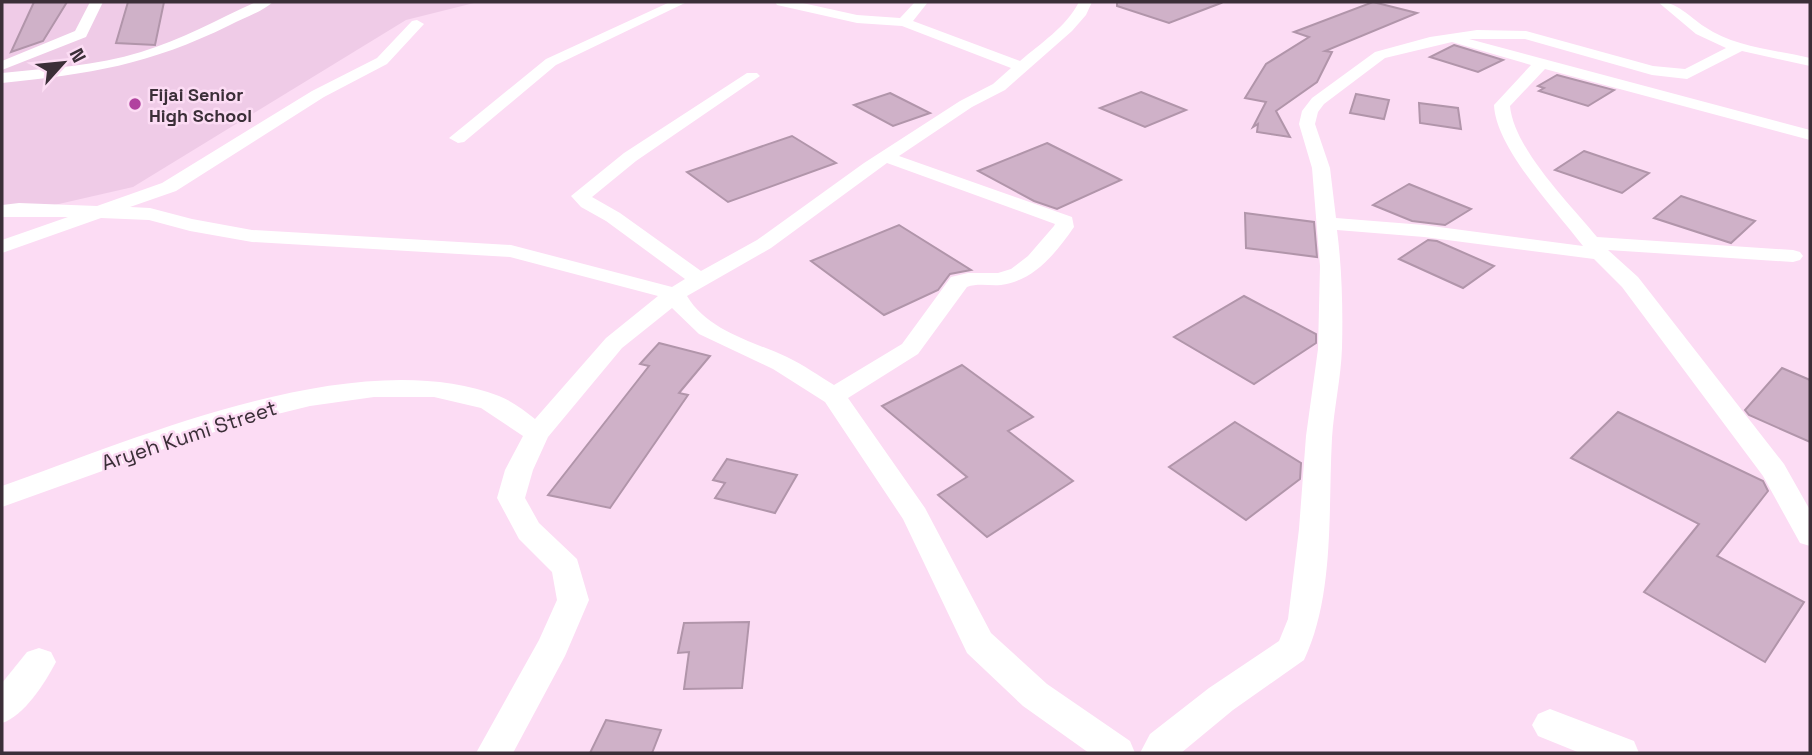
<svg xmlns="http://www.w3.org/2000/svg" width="1812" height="755" font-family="'Space Grotesk',sans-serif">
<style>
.built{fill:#efcbe7}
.building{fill:#cfb1c8;stroke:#b195aa;stroke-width:2}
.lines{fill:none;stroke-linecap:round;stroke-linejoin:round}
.minor{fill:#fff;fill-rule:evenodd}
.poi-dot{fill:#b1429f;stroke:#fcdcf4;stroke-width:2.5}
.labels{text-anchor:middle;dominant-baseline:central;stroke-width:5;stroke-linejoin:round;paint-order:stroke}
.far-poi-label{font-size:18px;font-weight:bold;fill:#3b2f38;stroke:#fcdcf4;text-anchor:start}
.street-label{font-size:21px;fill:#3b2f38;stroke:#fcdcf4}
</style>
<rect width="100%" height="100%" fill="#fcdcf4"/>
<path class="built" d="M2 2H478L406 20 133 187 2 217Z"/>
<g class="building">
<path d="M34 2H67L43 41 11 52Z"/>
<path d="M128 2H164L155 45 116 43Z"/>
<path d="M1117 2H1220L1221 3 1169 23 1117 6Z"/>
<path d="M1373 2 1417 13 1325 51 1332 52 1317 82 1276 111 1290 137 1257 132 1258 124 1253 127 1266 102 1245 98 1266 64 1309 37 1294 32Z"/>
<path d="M1454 45 1503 60 1478 72 1430 57Z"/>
<path d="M1557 75 1614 90 1588 106 1539 91 1544 88 1538 86Z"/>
<path d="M1141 92 1186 110 1145 127 1100 108Z"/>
<path d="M890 93 930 113 893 126 854 105Z"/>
<path d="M1356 94 1389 100 1384 119 1350 113Z"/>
<path d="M1419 103 1458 108 1461 129 1420 123Z"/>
<path d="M792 136 836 163 728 202 687 172Z"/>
<path d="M1047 143 1121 180 1057 209 1034 201 978 171Z"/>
<path d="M1584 151 1649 173 1622 193 1555 170Z"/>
<path d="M1409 184 1471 209 1445 225 1412 221 1373 205Z"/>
<path d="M1681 196 1755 221 1731 243 1654 218Z"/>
<path d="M1245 213 1314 222 1317 257 1246 248Z"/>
<path d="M899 225 971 270 950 274 938 290 884 315 811 261Z"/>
<path d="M1428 240 1437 241 1494 266 1463 288 1399 259Z"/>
<path d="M1244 296 1316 334V343L1254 384 1174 337Z"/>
<path d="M659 343 710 356 679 393 688 395 610 508 548 495 649 366 640 364Z"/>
<path d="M962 365 1033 417 1008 431 1073 481 987 537 938 495 967 477 882 406Z"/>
<path d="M1782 368 1810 380V442L1749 415 1745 410Z"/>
<path d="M1618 412 1763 481 1768 491 1717 556 1804 602 1765 662 1644 592 1699 524 1571 458Z"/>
<path d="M1235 422 1301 463 1300 479 1246 520 1169 467Z"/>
<path d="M727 459 797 475 775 513 715 498 725 483 713 480Z"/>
<path d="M749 622 742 688 684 689 689 652 678 653 684 623Z"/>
<path d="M606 720 661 730 652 753H590Z"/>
</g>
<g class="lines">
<g class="minor">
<path d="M90 2H103L86 37 2 70V61L75 31Z"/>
<path d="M256 2H273C262 12 243 18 230 25 149 65 90 74 2 83V73C49 68 96 66 141 52 181 40 218 19 256 2Z"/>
<path d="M670 2H687L556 65 464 142 458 143 449 138 546 59Z"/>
<path d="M775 2H798L857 15 900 18 915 2H928L913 21 1020 61C1041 43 1066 27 1079 2H1092L1086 15 1072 31 1005 90 972 107 899 156 1072 217 1074 227C1056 253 1034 281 1001 285 989 286 978 283 967 287L918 354 848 398 925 508 991 633 1047 684 1130 741 1135 753H1089L1023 706 967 653 903 519 825 402 773 369 699 334 672 308 622 348 548 437 533 470 525 498 539 523 577 559 589 600 565 656 513 753H476L539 640 557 600 552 572 519 539 497 498 505 470 523 436 481 408 434 397H374L310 406 249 421 186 441 2 507V486C138 438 357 342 499 396 512 401 524 410 535 419L606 338 658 296 510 257 252 242 190 231 149 220 101 218 2 253V240L68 217H2V205L19 203 97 206 162 183 312 91 377 58 412 21 417 20 424 24 387 64 324 97 176 191 130 207 150 208 192 219 252 230 511 245 672 287 685 279 606 221 581 207 571 196 624 153 747 73H757L760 76 636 161 592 197 620 213 701 271 757 240 864 163 960 101 993 84 1011 68 902 26 857 23 777 5ZM887 163 1055 224 1054 226 1028 256 1011 269 998 273H968L951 277 902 344 834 385C819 376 804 365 787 357 752 341 708 331 687 296L771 248Z"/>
<path d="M1658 2C1678 2 1688 16 1705 27 1734 47 1776 50 1810 58V66L1742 51 1687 79 1652 75 1525 39H1469L1810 130V140L1545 69 1510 106C1514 149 1570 204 1597 237L1793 250 1800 252 1803 256 1800 260 1793 262 1608 250 1638 277 1784 464 1810 510V546L1800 543 1763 476 1622 287 1594 259 1424 237 1337 230C1342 269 1343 308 1342 348 1341 378 1334 408 1332 438 1328 509 1335 595 1304 660L1233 710 1181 753H1140L1150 734 1209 688 1279 641 1288 619 1299 529 1306 436 1318 349 1320 266 1312 168 1299 124 1302 111 1312 98 1375 52 1430 37 1477 30 1526 31 1653 66 1685 69 1726 48 1696 34ZM1452 42 1531 65 1494 105C1496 149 1556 210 1583 246L1424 225 1336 218 1330 168 1315 124 1318 112 1324 104 1385 58Z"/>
<path d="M39 648 51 652 56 662C45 683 24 716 2 723V683L27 652Z"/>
<path d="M1550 709 1634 741 1639 753H1580L1538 736 1532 725 1538 714Z"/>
</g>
</g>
<circle class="poi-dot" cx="135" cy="104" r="7"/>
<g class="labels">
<g class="far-poi-label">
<text x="149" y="94">Fijai Senior<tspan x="149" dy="21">High School</tspan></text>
</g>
<g class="street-label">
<text transform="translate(189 435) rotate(-18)">Aryeh Kumi Street</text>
</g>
</g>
<rect width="1812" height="755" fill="none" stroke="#3b2f38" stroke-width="7"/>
<g transform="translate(63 63) rotate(63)" stroke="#fcdcf4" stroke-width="5" paint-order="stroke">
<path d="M0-5L12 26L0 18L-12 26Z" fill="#3b2f38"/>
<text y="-10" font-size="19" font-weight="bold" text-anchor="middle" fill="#3b2f38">N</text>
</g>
</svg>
